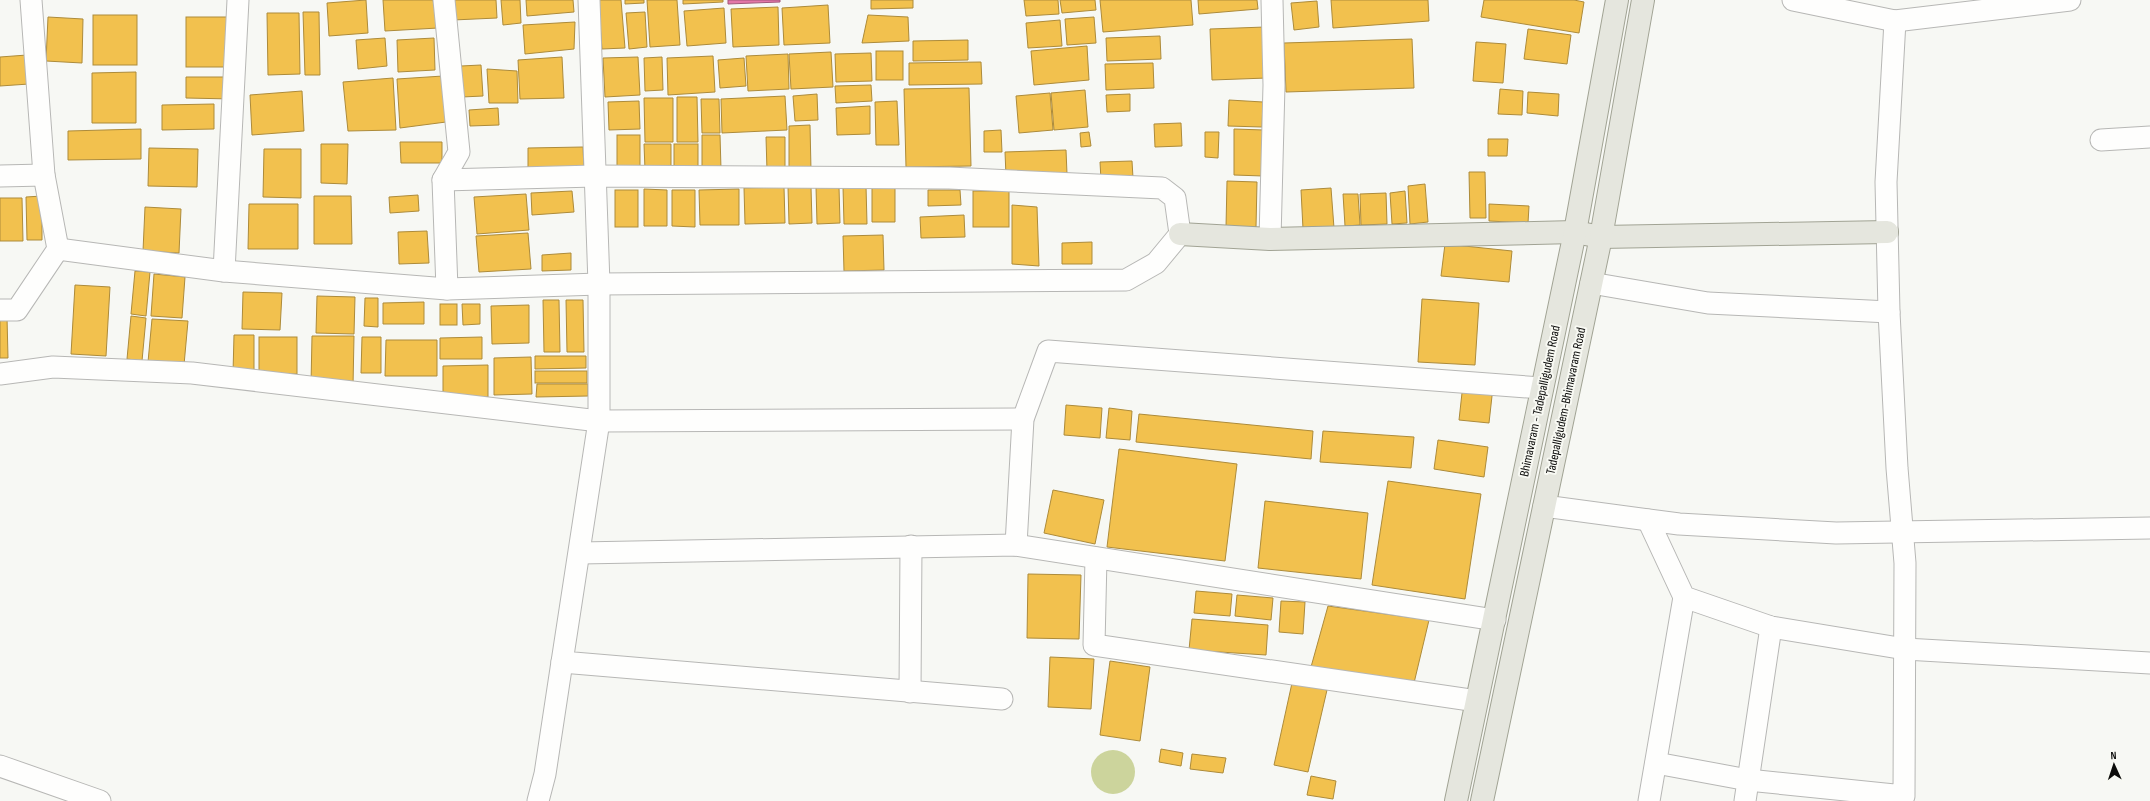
<svg xmlns="http://www.w3.org/2000/svg" width="2150" height="801" font-family="'Sofia Sans Condensed',sans-serif">
<style>
.water{fill:#ccd49c}
.homes{fill:#f2c14e;stroke:#ad8b3a}
.health{fill:#e377a8;stroke:#a25779}
.lines{fill:none;stroke-linecap:round;stroke-linejoin:round}
.minor-casing{stroke:#b7b7b5;stroke-width:23}
.primary-casing{stroke:#a1a394;stroke-width:24}
.minor{stroke:#fefefd;stroke-width:21}
.primary{stroke:#e5e6de;stroke-width:22}
.labels{text-anchor:middle;dominant-baseline:central;stroke-width:4;stroke-linejoin:round;paint-order:stroke}
.street-label{font-size:13px;fill:#0c0c0b;stroke:#f8f9f3}
</style>
<rect width="100%" height="100%" fill="#f7f8f4"/>
<circle class="water" cx="1113" cy="772" r="22"/>
<g class="homes">
<path d="M366 0 368 33 329 36 327 3Z"/>
<path d="M383 0H433L438 28 385 31Z"/>
<path d="M452 0H496L497 18 453 20Z"/>
<path d="M501 0H520L521 23 503 25Z"/>
<path d="M526 0H573L574 12 527 16Z"/>
<path d="M598 0H621L625 48 602 49Z"/>
<path d="M625 0H644V3L625 4Z"/>
<path d="M647 0H677L680 45 650 47Z"/>
<path d="M683 0H723V2L683 4Z"/>
<path d="M871 0H913V8L871 9Z"/>
<path d="M1024 0H1058L1059 14 1026 16Z"/>
<path d="M1060 0H1095L1096 10 1062 13Z"/>
<path d="M1100 0H1191L1193 25 1103 32Z"/>
<path d="M1198 0H1257L1258 9 1199 14Z"/>
<path d="M1331 0H1428L1429 21 1333 28Z"/>
<path d="M1484 0H1574L1584 2 1579 33 1481 17Z"/>
<path d="M1317 1 1319 27 1294 30 1291 3Z"/>
<path d="M828 5 830 43 784 45 782 8Z"/>
<path d="M778 7 779 45 733 47 731 9Z"/>
<path d="M724 8 726 43 687 46 684 11Z"/>
<path d="M303 12H319L320 75H305Z"/>
<path d="M645 12 647 47 629 49 626 13Z"/>
<path d="M267 13H299L300 74 268 75Z"/>
<rect x="93" y="15" width="44" height="50"/>
<path d="M868 15 908 17 909 41 862 43Z"/>
<path d="M48 17 83 19 82 63 46 61Z"/>
<rect x="186" y="17" width="44" height="50"/>
<path d="M1094 17 1096 43 1067 45 1065 19Z"/>
<path d="M1060 20 1062 46 1028 48 1026 23Z"/>
<path d="M575 22 574 49 525 54 523 25Z"/>
<path d="M1265 27 1267 78 1212 80 1210 29Z"/>
<path d="M1528 29 1571 35 1567 64 1524 59Z"/>
<path d="M1160 36 1161 59 1107 61 1106 38Z"/>
<path d="M385 38 387 66 358 69 356 40Z"/>
<path d="M434 38 435 70 398 72 397 40Z"/>
<path d="M1412 39 1414 88 1286 92 1284 43Z"/>
<path d="M968 40V60L913 61V41Z"/>
<path d="M1476 42 1506 44 1503 83 1473 81Z"/>
<path d="M1087 46 1089 80 1034 85 1031 51Z"/>
<rect x="876" y="51" width="27" height="29"/>
<path d="M831 52 833 87 791 89 789 54Z"/>
<path d="M871 53 872 81 836 82 835 54Z"/>
<path d="M788 54 789 89 748 91 746 56Z"/>
<path d="M27 55 29 84 0 86V57Z"/>
<path d="M713 56 715 92 668 95 667 58Z"/>
<path d="M562 57 564 98 520 99 518 60Z"/>
<path d="M638 57 640 95 605 97 603 58Z"/>
<path d="M662 57 663 90 645 91 644 58Z"/>
<path d="M744 58 746 86 720 88 718 60Z"/>
<path d="M981 62 982 84 909 85V63Z"/>
<path d="M1153 63 1154 88 1106 90 1105 64Z"/>
<path d="M481 65 483 96 462 97 461 66Z"/>
<path d="M487 69 517 71 518 103H489Z"/>
<path d="M136 72V123H92V73Z"/>
<path d="M443 76 446 122 400 128 397 79Z"/>
<path d="M186 77H232V99L186 98Z"/>
<path d="M393 78 396 130 348 131 343 82Z"/>
<path d="M871 85 872 101 836 103 835 86Z"/>
<path d="M969 88 971 166 906 167 904 89Z"/>
<path d="M1500 89 1523 91 1522 115 1498 114Z"/>
<path d="M1085 90 1088 127 1054 130 1051 93Z"/>
<path d="M302 91 304 131 252 135 250 95Z"/>
<path d="M1528 92 1559 94 1558 116 1527 113Z"/>
<path d="M1050 93 1053 130 1019 133 1016 96Z"/>
<path d="M817 94 818 120 795 121 793 96Z"/>
<path d="M1130 94V111L1107 112 1106 95Z"/>
<path d="M785 96 787 130 722 133 721 99Z"/>
<path d="M677 97H697L698 142H677Z"/>
<path d="M644 98H673V142H645Z"/>
<path d="M701 99H719L720 133H702Z"/>
<path d="M1229 100 1263 102 1262 127 1228 126Z"/>
<path d="M639 101 640 129 609 130 608 102Z"/>
<path d="M897 101 899 145H876L875 102Z"/>
<path d="M214 104V129L162 130V105Z"/>
<path d="M870 106V134L837 135 836 108Z"/>
<path d="M498 108 499 125 470 126 469 110Z"/>
<path d="M1181 123 1182 146 1155 147 1154 124Z"/>
<path d="M810 125 811 170 789 171V126Z"/>
<path d="M141 129V159L68 160V131Z"/>
<path d="M1234 129 1264 130 1263 176 1234 175Z"/>
<path d="M1001 130 1002 152H984V131Z"/>
<path d="M1089 132 1091 146 1081 147 1080 133Z"/>
<path d="M1205 132H1219L1218 158 1205 157Z"/>
<rect x="617" y="135" width="23" height="36"/>
<path d="M702 135H720L721 169 702 170Z"/>
<path d="M766 137H785V171H767Z"/>
<path d="M1488 139H1508L1507 156H1488Z"/>
<path d="M400 142H442V163H401Z"/>
<path d="M321 144H348L347 184 321 183Z"/>
<path d="M644 144H671V170H645Z"/>
<rect x="674" y="144" width="24" height="26"/>
<path d="M583 147 584 170H528V148Z"/>
<path d="M149 148 198 149 197 187 148 186Z"/>
<path d="M264 149H301V198L263 197Z"/>
<path d="M1066 150 1067 174 1006 176 1005 152Z"/>
<path d="M1132 161 1133 178 1101 180 1100 162Z"/>
<path d="M1469 172H1485L1486 218H1470Z"/>
<path d="M1227 181 1257 182 1256 227H1226Z"/>
<path d="M1425 184 1428 222 1410 224 1408 186Z"/>
<path d="M872 185 895 186V222H872Z"/>
<path d="M866 186 867 224H844L843 187Z"/>
<path d="M784 187 785 223 745 224 744 188Z"/>
<path d="M788 187H811L812 223 789 224Z"/>
<path d="M816 187H839L840 223 817 224Z"/>
<path d="M1331 188 1334 228 1303 229 1301 190Z"/>
<path d="M644 189 667 190V226H644Z"/>
<path d="M739 189V225H700L699 190Z"/>
<rect x="615" y="190" width="23" height="37"/>
<path d="M672 190H695V227L672 226Z"/>
<path d="M928 190H960L961 205 928 206Z"/>
<path d="M572 191 574 212 532 215 531 193Z"/>
<rect x="973" y="191" width="36" height="36"/>
<path d="M1405 191 1407 223 1392 224 1390 193Z"/>
<path d="M1386 193 1387 224 1361 225 1360 194Z"/>
<path d="M526 194 529 230 477 234 474 197Z"/>
<path d="M1343 194H1358L1360 225 1345 226Z"/>
<path d="M418 195 419 211 390 213 389 197Z"/>
<path d="M42 196V240H27L26 197Z"/>
<path d="M314 196H351L352 244H314Z"/>
<path d="M0 198H22L23 241H0Z"/>
<path d="M249 204H298V249H248Z"/>
<path d="M1489 204 1529 206 1528 223 1489 221Z"/>
<path d="M1012 205 1037 207 1039 266 1012 264Z"/>
<path d="M145 207 181 209 179 253 143 251Z"/>
<path d="M964 215 965 237 921 238 920 217Z"/>
<path d="M427 231 429 263 399 264 398 232Z"/>
<path d="M528 233 531 269 479 272 476 236Z"/>
<path d="M883 235 884 270 844 271 843 236Z"/>
<path d="M1092 242V264H1062V243Z"/>
<path d="M1445 244 1512 251 1509 282 1441 276Z"/>
<path d="M571 253V270L542 271V255Z"/>
<path d="M135 271 150 272 146 316 131 314Z"/>
<path d="M154 274 185 277 182 318 151 316Z"/>
<path d="M75 285 110 287 106 356 71 354Z"/>
<path d="M243 292 282 293 280 330 242 329Z"/>
<path d="M317 296 355 297 354 334 316 333Z"/>
<path d="M365 298H378V327L364 326Z"/>
<path d="M1422 299 1479 303 1475 365 1418 362Z"/>
<path d="M543 300H559L560 352H544Z"/>
<path d="M566 300H583L584 352H567Z"/>
<path d="M424 302V324H383V303Z"/>
<rect x="440" y="304" width="17" height="21"/>
<path d="M462 304H480V324L463 325Z"/>
<path d="M529 305V343L492 344 491 306Z"/>
<path d="M131 316 146 318 142 361 127 359Z"/>
<path d="M0 317H7L8 358H0Z"/>
<path d="M152 319 188 321 184 365 148 362Z"/>
<path d="M234 335H254V373H233Z"/>
<path d="M312 336H354L353 386 311 385Z"/>
<rect x="259" y="337" width="38" height="37"/>
<path d="M362 337H381V373H361Z"/>
<path d="M482 337V359H440V338Z"/>
<path d="M386 340H437V376H385Z"/>
<path d="M535 356H586V368L535 369Z"/>
<path d="M531 357 532 394 494 395V358Z"/>
<path d="M488 365V397L443 398V366Z"/>
<rect x="535" y="371" width="52" height="12"/>
<path d="M537 384H588V396L536 397Z"/>
<path d="M1463 384 1493 387 1489 423 1459 420Z"/>
<path d="M1066 405 1102 408 1100 438 1064 435Z"/>
<path d="M1109 408 1132 411 1130 440 1106 438Z"/>
<path d="M1139 414 1313 431 1311 459 1136 442Z"/>
<path d="M1323 431 1414 437 1411 468 1320 462Z"/>
<path d="M1438 440 1488 447 1484 477 1434 469Z"/>
<path d="M1119 449 1237 464 1225 561 1107 547Z"/>
<path d="M1388 481 1481 494 1465 599 1372 585Z"/>
<path d="M1053 490 1104 500 1095 544 1044 533Z"/>
<path d="M1265 501 1368 513 1361 579 1258 568Z"/>
<path d="M1028 574 1081 575 1079 639 1027 638Z"/>
<path d="M1196 591 1232 594 1230 616 1194 613Z"/>
<path d="M1237 595 1273 598 1271 620 1235 616Z"/>
<path d="M1281 601 1305 602 1303 634 1279 632Z"/>
<path d="M1328 606 1429 620 1414 683 1311 667Z"/>
<path d="M1192 619 1268 625 1266 655 1189 650Z"/>
<path d="M1050 657 1094 659 1091 709 1048 707Z"/>
<path d="M1110 661 1150 667 1140 741 1100 735Z"/>
<path d="M1292 683 1327 690 1308 772 1274 765Z"/>
<path d="M1161 749 1183 753 1181 766 1159 762Z"/>
<path d="M1192 754 1226 758 1223 773 1190 769Z"/>
<path d="M1311 776 1336 781 1333 799 1307 795Z"/>
</g>
<path class="health" d="M728 0H780V2L728 4Z"/>
<g class="lines">
<g class="minor-casing">
<g id="minor">
<path d="M444 0 459 152 443 180 447 289"/>
<path d="M589 0 599 284V421L562 662 1002 699"/>
<path d="M1793 0 1895 21 2070 0"/>
<path d="M2101 140 2150 137"/>
<path d="M0 176 44 175"/>
<path d="M1270 239 1274 85 1272 0"/>
<path d="M58 249 224 271 447 289 599 284 1126 280 1156 263 1180 234 1175 198 1162 188 949 178 595 176 443 180"/>
<path d="M224 271 238 0"/>
<path d="M1591 283 1708 303 1889 312"/>
<path d="M0 310H17L58 249 44 175 31 0"/>
<path d="M0 374 53 367 192 373 599 421 1023 419"/>
<path d="M1544 506 1679 524 1836 533 2150 528"/>
<path d="M1648 520 1684 597 1771 627 1905 649 2150 663"/>
<path d="M1016 545 1023 419 1048 351 1541 388"/>
<path d="M580 553 1016 545 1495 620"/>
<path d="M1096 558 1094 645 1477 701"/>
<path d="M910 692 911 546"/>
<path d="M1656 763 1748 780 1904 796 1905 563 1897 468 1889 312 1886 182 1895 21"/>
<path d="M0 766 100 801"/>
<path d="M538 801 545 774 562 662"/>
<path d="M1649 801 1684 597"/>
<path d="M1745 801 1771 627"/>
</g>
</g>
<g class="primary-casing">
<g id="primary">
<path d="M1180 234 1270 239 1575 232 1601 237 1887 232"/>
<path d="M1456 801 1575 232 1617 0"/>
<path d="M1482 801 1601 237 1643 0"/>
</g>
</g>
<use href="#minor" class="minor"/>
<use href="#primary" class="primary"/>
</g>
<g class="labels">
<g class="street-label">
<text transform="translate(1540 401) rotate(-78)">Bhimavaram - Tadepalligudem Road</text>
<text transform="translate(1566 401) rotate(-78)">Tadepalligudem-Bhimavaram Road</text>
</g>
</g>
<g transform="translate(2114 765) rotate(357)" stroke="#f8f9f3" stroke-width="3" paint-order="stroke">
<path d="M0-3L7 15L0 10L-7 15Z" fill="#0c0c0b"/>
<text y="-6" font-size="11" font-weight="bold" text-anchor="middle" fill="#0c0c0b">N</text>
</g>
</svg>
